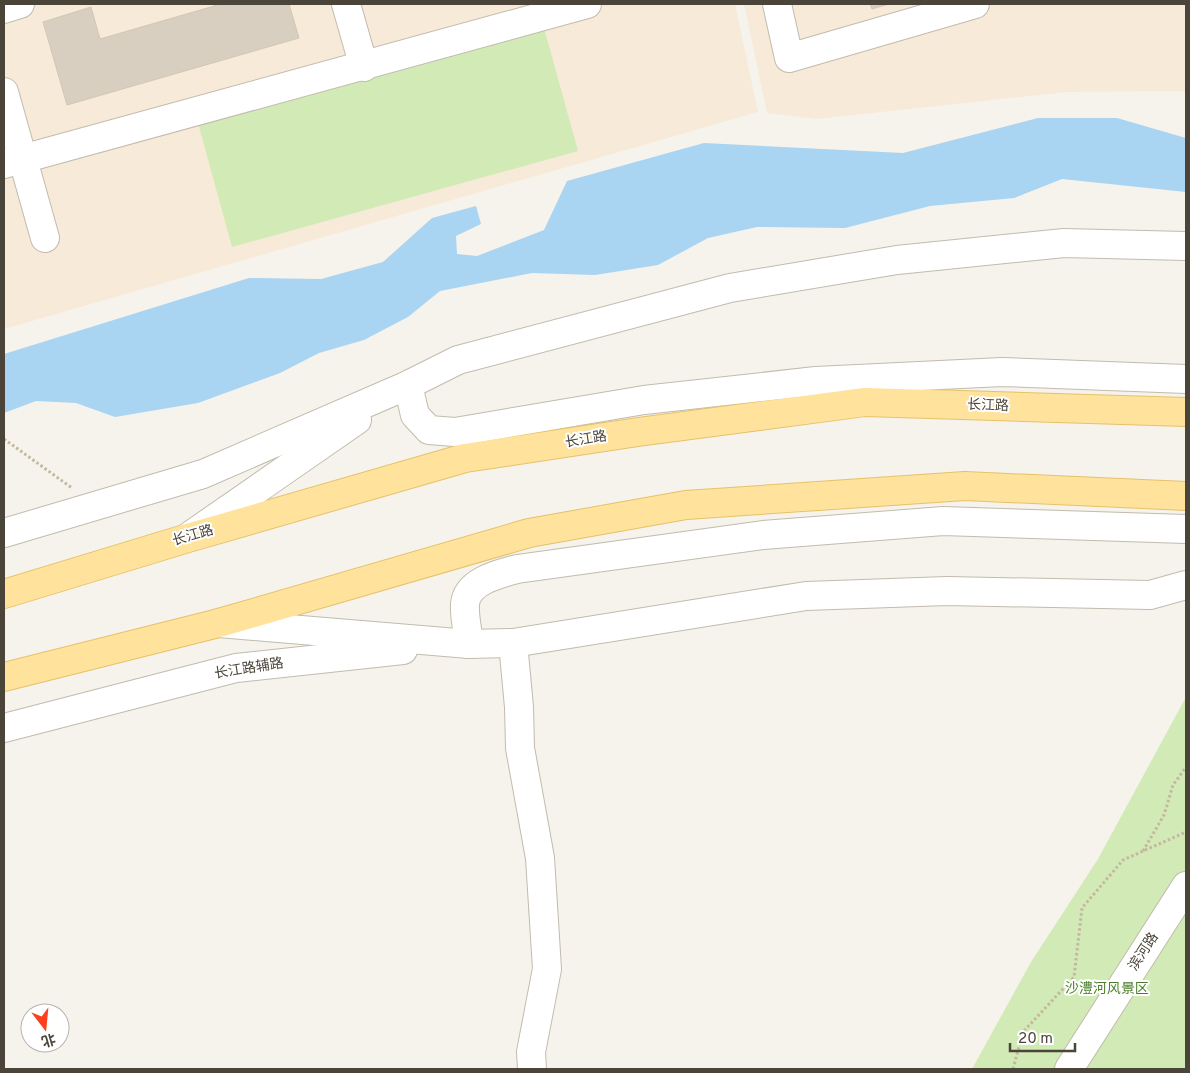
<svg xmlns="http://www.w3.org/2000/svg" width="1190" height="1073" font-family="Overpass,'Noto Sans SC',sans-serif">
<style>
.commercial{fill:#f7ead8}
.green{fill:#d2eab5}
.water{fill:#a9d4f2}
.building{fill:#d8cfc1;stroke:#d3c7b4}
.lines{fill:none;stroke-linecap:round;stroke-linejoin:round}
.minor-casing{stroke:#c2bbae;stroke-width:30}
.major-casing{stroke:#e6c16a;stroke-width:30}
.path{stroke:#c4b79f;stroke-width:3;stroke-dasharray:2.5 2.5;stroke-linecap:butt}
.minor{stroke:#fff;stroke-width:28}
.major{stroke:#ffe39c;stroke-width:28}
.labels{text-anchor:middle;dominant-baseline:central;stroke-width:4;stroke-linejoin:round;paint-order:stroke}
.street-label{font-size:14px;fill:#4b4439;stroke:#fff}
.park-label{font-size:14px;fill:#4a7f2a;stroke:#fff}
</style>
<rect width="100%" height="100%" fill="#f6f3ec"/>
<g class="commercial">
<path d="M4 4H735L758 112 4 329Z"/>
<path d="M744 4H1186V91L1067 92 816 119 767 113Z"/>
</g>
<g class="green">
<path d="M544 28 578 151 232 247 198 123Z"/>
<path d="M1186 697V1069H972L1031 962 1098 859Z"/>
</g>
<path class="water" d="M1038 118H1117L1186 138V192L1062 179 1014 198 930 206 845 228 757 227 708 238 658 265 595 275 532 273 440 291 408 317 364 340 319 353 280 373 198 403 115 417 76 403 36 401 4 413V354L249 278 321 279 383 262 432 218 476 206 481 224 456 236 457 254 477 256 544 230 567 181 704 143 903 153Z"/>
<g class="building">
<path d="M221 4H289L299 38 67 105 43 22 91 7 100 39Z"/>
<path d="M870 4H889L872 9Z"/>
</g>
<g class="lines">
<g class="minor-casing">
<g id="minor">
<path d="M346 4 364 67"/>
<path d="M777 4 789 58 975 4"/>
<path d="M4 9 20 4"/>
<path d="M4 92 45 238"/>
<path d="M4 164 587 4"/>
<path d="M408 385 415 415 429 430 455 432 644 400 816 381 1002 372 1186 379"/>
<path d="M4 533 203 474 408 385 458 360 730 288 897 260 1064 243 1186 246"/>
<path d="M191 535 357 420"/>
<path d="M219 623 469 644 513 643 806 596 947 591 1150 595 1186 585"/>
<path d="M513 643 519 707 520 748 540 858 547 969 531 1052 532 1069"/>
<path d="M469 644C468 631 464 617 465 604 467 581 499 574 517 569L763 535 943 521 1186 529"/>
<path d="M4 728 236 668 403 650"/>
<path d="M1069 1069 1186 886"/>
</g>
</g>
<g class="major-casing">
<g id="major">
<path d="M4 594 188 538 465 458 638 432 865 402 1186 412"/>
<path d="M4 677 219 623 529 533 686 505 965 486 1186 496"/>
</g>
</g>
<g class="path">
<path d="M4 439 72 488"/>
<path d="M1143 851 1164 815 1173 785 1186 767"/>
<path d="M1013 1069 1023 1032 1074 977 1082 908 1123 860 1186 832"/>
</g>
<use href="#minor" class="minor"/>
<use href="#major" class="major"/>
</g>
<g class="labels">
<g class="street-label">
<text transform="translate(988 406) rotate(2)">长江路</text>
<text transform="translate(586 440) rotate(-9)">长江路</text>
<text transform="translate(193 536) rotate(-16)">长江路</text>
<text transform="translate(249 669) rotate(-9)">长江路辅路</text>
<text transform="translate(1144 952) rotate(-57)">滨河路</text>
</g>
<g class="park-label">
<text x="1107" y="989">沙澧河风景区</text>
</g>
</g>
<rect width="1190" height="1073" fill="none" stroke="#4b4439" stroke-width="10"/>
<g transform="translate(45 1028) rotate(164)"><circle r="24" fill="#ffffff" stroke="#b7b4b0"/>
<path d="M0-4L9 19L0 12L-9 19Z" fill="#fc3f1d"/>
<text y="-8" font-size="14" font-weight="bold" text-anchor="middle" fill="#4b4439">北</text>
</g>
<path d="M1010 1043v8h65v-8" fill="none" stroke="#4b4439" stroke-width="2.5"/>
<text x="1018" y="1043" font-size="15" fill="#4b4439" stroke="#ffffff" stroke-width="4" paint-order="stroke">20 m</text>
</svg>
